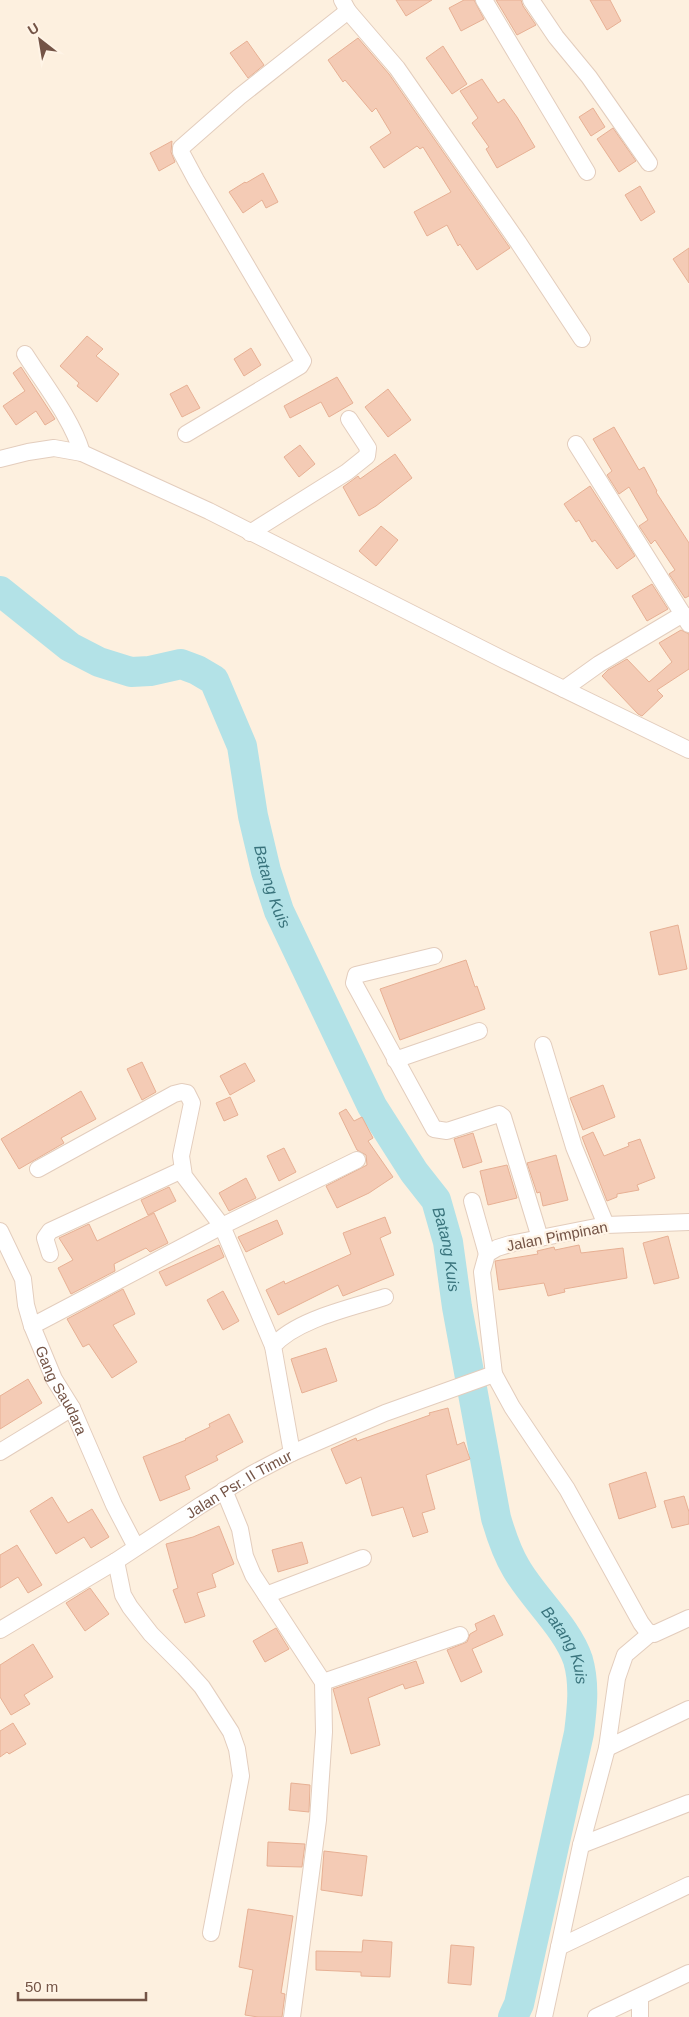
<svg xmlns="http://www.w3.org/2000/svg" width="689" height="2017" font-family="Arial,sans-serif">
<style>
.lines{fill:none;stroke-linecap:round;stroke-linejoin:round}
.river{stroke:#b3e2e7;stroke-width:30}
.building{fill:#f4cbb5;stroke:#e7b094}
.minor-casing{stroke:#e3cdbd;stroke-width:18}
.minor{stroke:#fff;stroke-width:16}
.labels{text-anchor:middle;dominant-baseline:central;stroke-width:4.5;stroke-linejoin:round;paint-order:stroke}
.street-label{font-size:15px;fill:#745446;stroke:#fff4e6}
.water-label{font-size:16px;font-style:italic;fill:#39737c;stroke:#fff4e6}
</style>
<rect width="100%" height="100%" fill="#fdf0df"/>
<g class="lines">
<path class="river" id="s1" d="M0 591 70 647 99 662 131 672 150 671 181 664 197 670 214 680 242 746 253 816 266 871 279 911 372 1106 414 1172 436 1200 448 1242 457 1307 496 1518C501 1535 507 1553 516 1568 533 1598 567 1627 578 1660 585 1684 582 1709 579 1733L519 2004 513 2017"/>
</g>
<g class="building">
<path d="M396 0H432L406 16Z"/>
<path d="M464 0H474L484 19 461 31 449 8Z"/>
<path d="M496 0H521L523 6 536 25 517 35Z"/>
<path d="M590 0H610L621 21 607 30Z"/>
<path d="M358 38 389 74 510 248 477 270 460 244 458 246 447 225 427 236 414 212 451 192 423 147 420 149 417 146 384 168 370 147 391 133 376 108 372 112 345 80 343 82 328 60Z"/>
<path d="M247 41 264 65 248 78 230 53Z"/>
<path d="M443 46 467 84 452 94 426 58Z"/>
<path d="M482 79 498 103 504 99 517 117 535 147 497 168 486 149 489 147 472 123 478 118 460 91Z"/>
<path d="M593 108 605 127 591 136 579 117Z"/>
<path d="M613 128 636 161 619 172 597 139Z"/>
<path d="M172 141 171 152 175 162 159 171 150 153Z"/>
<path d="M263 173 278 202 266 208 262 200 243 213 229 192 245 182 246 183Z"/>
<path d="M640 186 655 212 641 221 625 195Z"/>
<path d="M689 248V283L673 259Z"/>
<path d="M87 336 103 349 96 356 119 374 97 402 77 386 79 383 60 366Z"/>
<path d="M251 348 261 365 244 376 234 359Z"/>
<path d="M21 367 55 419 45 425 36 411 16 425 3 406 25 391 13 373Z"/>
<path d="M337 377 353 403 329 417 321 402 290 418 284 406Z"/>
<path d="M187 385 200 408 182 417 170 394Z"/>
<path d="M388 389 411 420 388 437 365 407Z"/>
<path d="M614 427 639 470 644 467 657 491 656 492 689 543V596L685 598 669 574 675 570 655 540 651 544 639 526 648 520 629 487 619 494 607 475 612 471 593 439Z"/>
<path d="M300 445 315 464 299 477 284 457Z"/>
<path d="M395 454 412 478 376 506 359 516 343 487 358 476 360 479Z"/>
<path d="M590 486 635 556 617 569 595 540 592 542 579 520 576 522 564 504Z"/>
<path d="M381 526 398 540 376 566 359 551Z"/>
<path d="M652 584 668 609 647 621 632 596Z"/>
<path d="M681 630 689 634V669L657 690 663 696 642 716 638 714 602 676 608 670 627 659 649 682 672 662 659 643Z"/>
<path d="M678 925 687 969 659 975 650 932Z"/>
<path d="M466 960 475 987 477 986 485 1009 400 1040 380 989Z"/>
<path d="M142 1062 156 1092 142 1100 127 1069Z"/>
<path d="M245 1063 255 1081 230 1095 220 1076Z"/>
<path d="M603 1085 615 1117 583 1130 570 1098Z"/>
<path d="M81 1091 96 1119 61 1138 64 1143 19 1169 1 1139Z"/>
<path d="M230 1097 238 1115 224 1121 216 1103Z"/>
<path d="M346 1109 354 1121 362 1117 373 1138 368 1141 393 1177 369 1193 337 1208 326 1186 367 1165 366 1155 357 1150 339 1113Z"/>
<path d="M593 1132 604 1156 629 1146 628 1143 640 1139 655 1178 637 1185 639 1190 617 1194V1197L607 1201 582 1137Z"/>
<path d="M473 1133 482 1162 463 1168 454 1139Z"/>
<path d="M284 1148 296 1172 279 1181 267 1156Z"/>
<path d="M556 1155 568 1200 543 1206 540 1192 537 1193 527 1163Z"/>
<path d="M507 1165 517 1198 488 1205 480 1171Z"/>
<path d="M246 1178 256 1198 229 1211 219 1193Z"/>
<path d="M169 1187 176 1201 148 1215 141 1200Z"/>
<path d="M154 1213 168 1243 150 1252 146 1248 114 1264 115 1271 71 1294 58 1268 73 1260 59 1238 89 1224 97 1241Z"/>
<path d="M385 1217 391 1233 380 1238 394 1275 343 1296 338 1285 278 1315 266 1290 284 1281 285 1284 351 1254 343 1233Z"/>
<path d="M277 1220 283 1234 246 1252 238 1237Z"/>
<path d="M668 1236 679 1278 654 1284 643 1243Z"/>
<path d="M219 1245 224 1257 166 1286 159 1272Z"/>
<path d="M579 1245 581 1253 623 1248 627 1278 564 1289 565 1292 548 1296 544 1283 499 1290 495 1261 538 1254 537 1251 554 1247 555 1250Z"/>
<path d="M123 1289 135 1314 113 1325 137 1362 112 1378 89 1344 83 1347 67 1319Z"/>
<path d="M223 1291 239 1321 223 1330 207 1300Z"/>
<path d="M326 1348 337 1381 302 1393 291 1359Z"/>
<path d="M28 1379 42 1403 0 1429V1396Z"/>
<path d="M448 1408 457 1445 464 1442 470 1459 426 1475 435 1509 422 1513 428 1532 413 1537 403 1507 372 1516 361 1477 346 1484 331 1449 356 1438 357 1441 430 1415 429 1413Z"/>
<path d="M229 1414 243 1442 216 1456 218 1460 185 1476 190 1489 160 1501 143 1457 186 1440 185 1439 210 1427 209 1424Z"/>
<path d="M646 1472 656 1507 619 1519 609 1484Z"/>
<path d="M684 1496 689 1512V1524L672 1528 664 1501Z"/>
<path d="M52 1497 68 1523 92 1509 109 1537 91 1548 84 1537 56 1554 30 1511Z"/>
<path d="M219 1526 234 1564 212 1574 216 1587 197 1593 205 1616 185 1623 173 1590 178 1588 166 1544 193 1537Z"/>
<path d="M302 1542 308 1563 278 1572 272 1550Z"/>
<path d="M17 1545 42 1585 28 1593 18 1577 0 1588V1555Z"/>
<path d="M90 1588 109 1614 85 1631 66 1603Z"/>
<path d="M494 1615 503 1635 472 1649 482 1672 461 1682 447 1650 467 1642 470 1634 477 1630 475 1624Z"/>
<path d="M276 1628 289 1649 265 1662 253 1641Z"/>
<path d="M33 1644 53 1677 24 1695 30 1704 11 1715 0 1697V1665Z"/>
<path d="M416 1661 424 1683 405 1689 403 1684 368 1698 380 1745 351 1754 333 1689Z"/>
<path d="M13 1723 26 1744 9 1754 7 1752 0 1757V1731Z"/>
<path d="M291 1783 310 1785 309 1812 289 1810Z"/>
<path d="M268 1842 305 1844 302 1867 267 1866Z"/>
<path d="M324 1851 367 1856 362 1896 321 1890Z"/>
<path d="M248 1909 293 1916 281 1993 285 1994 282 2017H258L245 2015 253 1970 239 1967Z"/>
<path d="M363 1940 392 1942 390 1977 361 1976V1972L316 1970V1951L362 1952Z"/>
<path d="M451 1945 474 1947 471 1985 448 1983Z"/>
</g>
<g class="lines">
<g class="minor-casing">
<g id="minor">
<path d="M342 0 348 11 397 68 518 242 582 339"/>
<path d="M484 0 587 172"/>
<path d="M531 0 556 37 589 77 649 163"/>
<path d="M25 354C44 384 72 419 82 453"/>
<path d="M186 434 300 366 303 361 196 180 181 152V148L239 97 348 11"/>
<path d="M576 444 689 624"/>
<path d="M0 459 28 452 54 448 82 453 209 511 506 661 689 750"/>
<path d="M250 533 347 472 367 456 368 448 349 419"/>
<path d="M564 689 599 664 683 614"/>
<path d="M434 956 356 975 354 983 434 1129 447 1131 499 1114 503 1117 540 1238"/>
<path d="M543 1045 574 1147 606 1225"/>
<path d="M395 1060 479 1031"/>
<path d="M38 1169 174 1094 182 1092 187 1093 192 1103 181 1156 184 1176 222 1226 273 1346"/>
<path d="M472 1201 487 1254"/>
<path d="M689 1222 606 1225 510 1244 497 1248 487 1254 482 1272 494 1374 512 1407 567 1489 641 1623 647 1631 654 1634 689 1618"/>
<path id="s2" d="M0 1231 23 1279 26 1305 32 1326 54 1379 72 1408 114 1505 136 1547"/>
<path d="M50 1254 45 1238 50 1231 182 1170"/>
<path d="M32 1326 222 1226 357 1160"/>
<path d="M0 1452 72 1408"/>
<path d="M292 1453 273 1346C297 1319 351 1308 385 1297"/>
<path d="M224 1490 240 1529 245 1556 253 1575 323 1682 324 1732 318 1820 292 2017"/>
<path d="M116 1561 123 1595 130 1607 151 1634 184 1667 202 1687 231 1732 237 1749 241 1776 211 1933"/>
<path d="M266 1595 363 1558"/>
<path id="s3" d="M0 1630 116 1561 201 1505 252 1474 292 1453 385 1413 494 1374"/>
<path d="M323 1682 460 1635"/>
<path d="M607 1748 689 1709"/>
<path d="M581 1845 689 1803"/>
<path d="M559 1947 689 1885"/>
<path d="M640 1997V2017"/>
<path d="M544 2017 581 1845 607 1748 617 1678 625 1655 651 1633"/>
<path d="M596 2017 689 1973"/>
</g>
</g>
<use href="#minor" class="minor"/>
</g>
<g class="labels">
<g class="street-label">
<text transform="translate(557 1236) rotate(-11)">Jalan Pimpinan</text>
<text stroke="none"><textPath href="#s2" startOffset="172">Gang Saudara</textPath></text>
<text stroke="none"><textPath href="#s3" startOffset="280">Jalan Psr. II Timur</textPath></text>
</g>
<g class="water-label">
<text stroke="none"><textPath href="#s1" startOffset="459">Batang Kuis</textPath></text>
<text stroke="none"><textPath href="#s1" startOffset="865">Batang Kuis</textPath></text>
<text stroke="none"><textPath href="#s1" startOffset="1285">Batang Kuis</textPath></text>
</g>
</g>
<g transform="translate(40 40) rotate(329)" stroke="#fff4e6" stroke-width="4" paint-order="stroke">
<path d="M0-4L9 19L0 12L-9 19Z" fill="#745446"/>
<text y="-8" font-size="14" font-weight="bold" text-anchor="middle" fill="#745446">U</text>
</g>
<path d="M18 1992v8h128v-8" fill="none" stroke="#745446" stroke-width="2.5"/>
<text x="25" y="1992" font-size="15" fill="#745446" stroke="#fff4e6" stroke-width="4" paint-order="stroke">50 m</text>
</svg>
